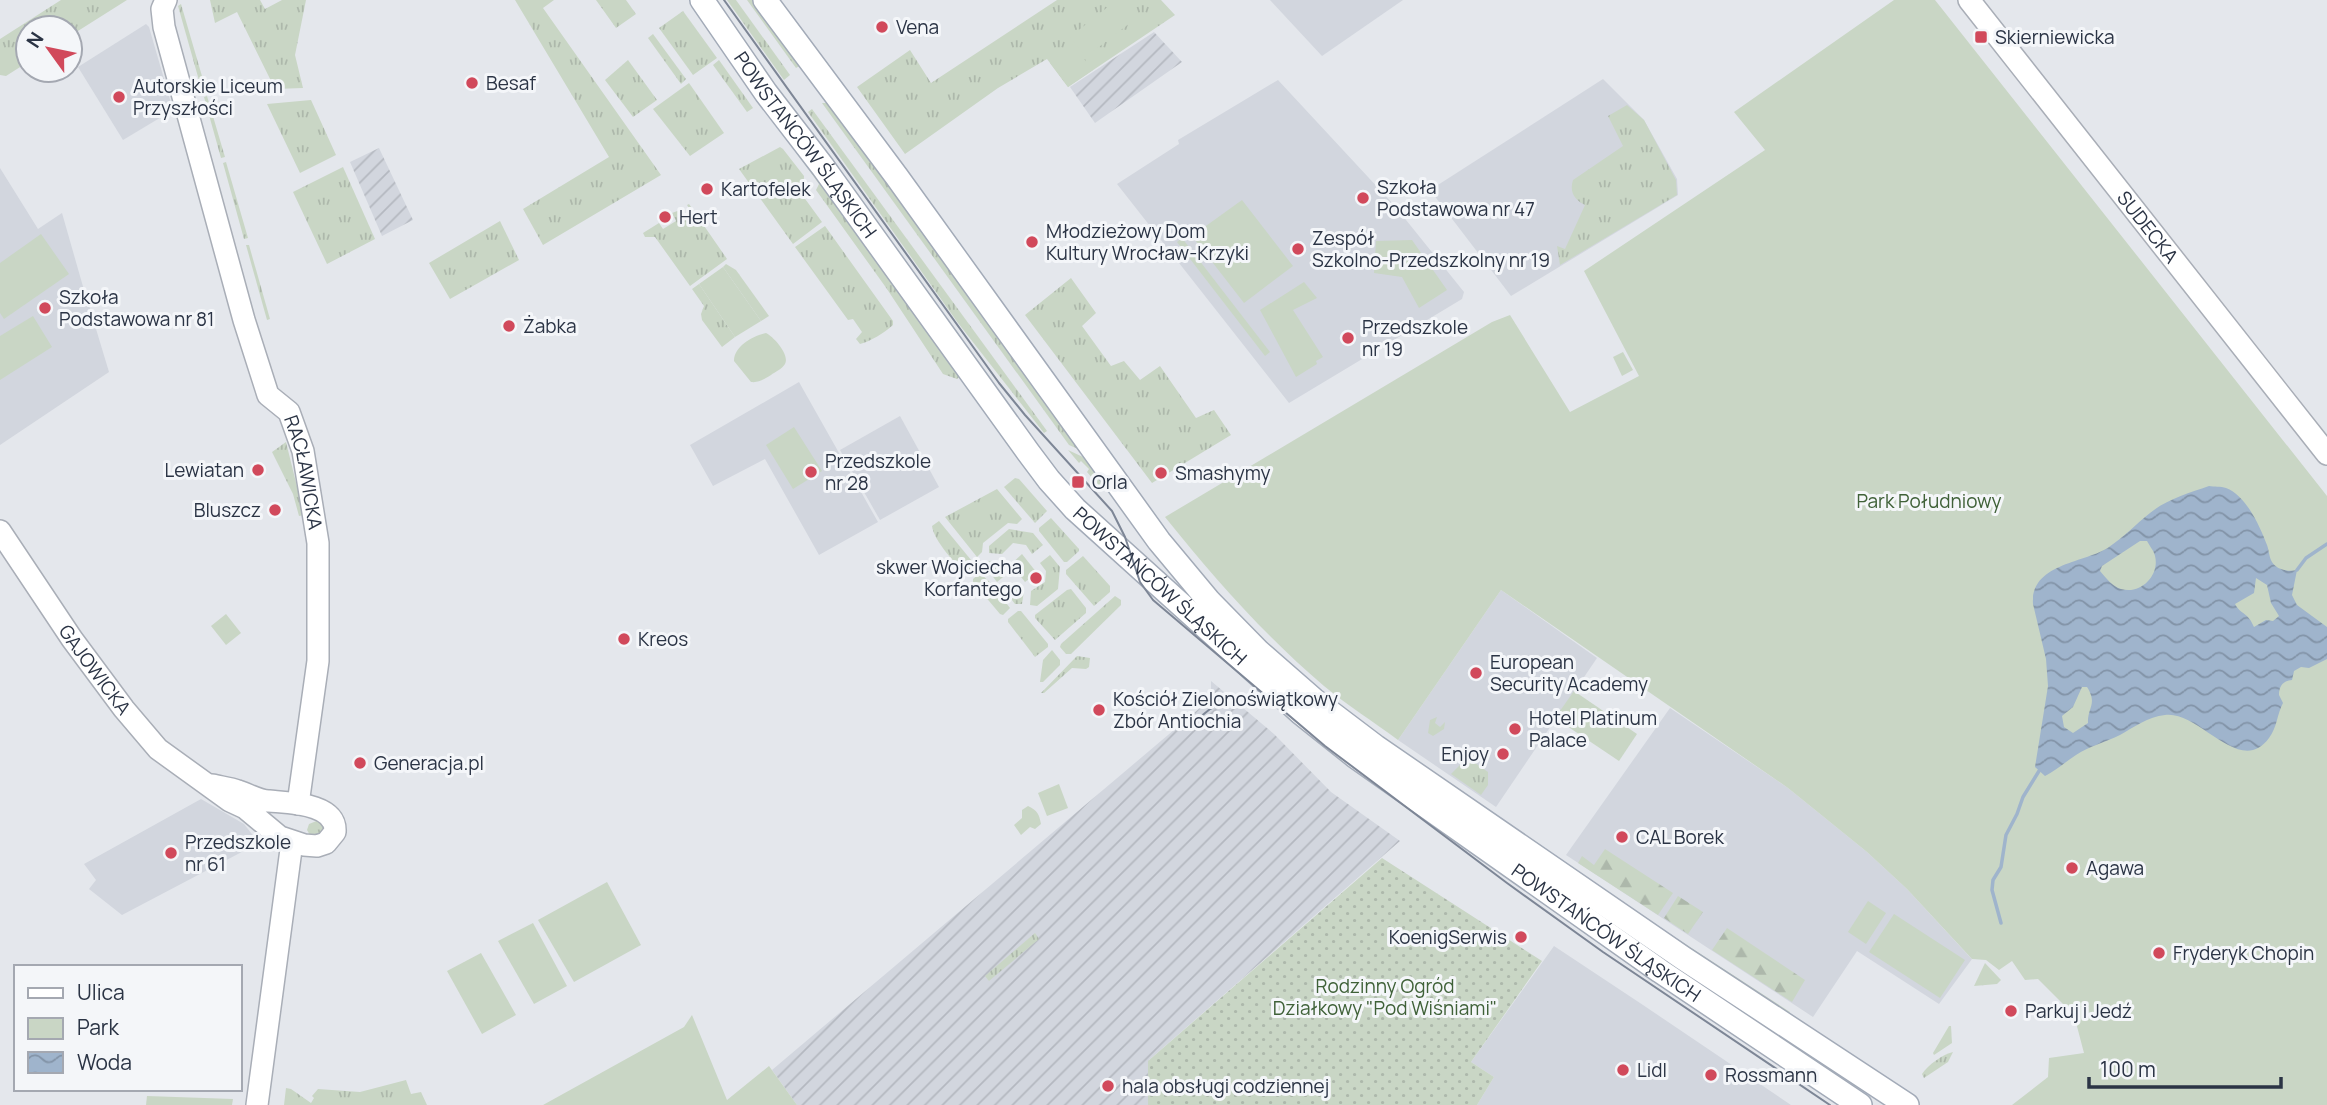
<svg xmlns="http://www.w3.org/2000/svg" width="2327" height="1105" font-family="Manrope,sans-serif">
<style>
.built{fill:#d2d6de}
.industrial{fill:url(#industrial-furrows)}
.grass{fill:url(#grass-tufts)}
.forest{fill:url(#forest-firs)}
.park{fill:#c9d6c5}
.garden{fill:url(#garden-dots)}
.water{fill:url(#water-waves);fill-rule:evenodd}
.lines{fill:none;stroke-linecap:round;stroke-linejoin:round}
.stream{stroke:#9fb4cc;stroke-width:3.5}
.secondary-casing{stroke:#a9aeb7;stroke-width:24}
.primary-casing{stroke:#a3abb8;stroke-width:26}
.secondary{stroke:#fff;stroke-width:21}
.primary{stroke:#fff;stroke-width:23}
.tram{stroke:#7d8696;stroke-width:2}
.poi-dot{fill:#d1495b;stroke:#f4f6f9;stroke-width:2.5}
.labels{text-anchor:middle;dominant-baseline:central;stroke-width:6;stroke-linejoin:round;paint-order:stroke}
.poi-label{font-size:19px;fill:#2b3445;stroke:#f4f6f9;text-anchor:start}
.street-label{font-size:19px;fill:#2b3445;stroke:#f4f6f9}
.park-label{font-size:19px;fill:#3f6138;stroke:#f4f6f9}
</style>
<defs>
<pattern id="industrial-furrows" width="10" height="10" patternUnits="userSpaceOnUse" patternTransform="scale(1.75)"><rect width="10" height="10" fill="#d2d6de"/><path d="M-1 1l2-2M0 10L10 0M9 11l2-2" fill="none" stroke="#b4b8c0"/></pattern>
<pattern id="grass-tufts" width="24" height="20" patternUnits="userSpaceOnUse" patternTransform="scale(1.75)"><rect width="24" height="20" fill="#c9d6c5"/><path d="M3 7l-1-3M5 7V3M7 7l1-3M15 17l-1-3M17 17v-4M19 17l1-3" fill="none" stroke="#adb8ab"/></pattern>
<pattern id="forest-firs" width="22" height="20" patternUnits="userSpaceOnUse" patternTransform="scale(1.75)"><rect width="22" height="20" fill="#c9d6c5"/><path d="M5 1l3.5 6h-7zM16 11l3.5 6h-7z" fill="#adb8ab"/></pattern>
<pattern id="garden-dots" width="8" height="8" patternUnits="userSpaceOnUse" patternTransform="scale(1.75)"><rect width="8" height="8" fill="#c9d6c5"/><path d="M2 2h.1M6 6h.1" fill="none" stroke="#adb8ab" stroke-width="1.8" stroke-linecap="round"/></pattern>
<pattern id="water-waves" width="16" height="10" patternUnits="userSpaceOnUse" patternTransform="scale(1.75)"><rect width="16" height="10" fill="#9fb4cc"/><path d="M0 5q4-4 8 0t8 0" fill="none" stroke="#8293a7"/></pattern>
</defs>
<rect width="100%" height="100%" fill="#e4e7ec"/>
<g class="built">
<path d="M1270 0H1403L1322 56Z"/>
<path d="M146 24 149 27 173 110 123 140 78 67Z"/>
<path d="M1603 79 1644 120 1677 179 1678 195 1511 296 1430 190Z"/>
<path d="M1278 80 1394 205 1464 292 1462 299 1289 403 1117 184 1179 144 1178 140Z"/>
<path d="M0 168 38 229 62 213 84 290 90 294 87 299 109 372 0 445Z"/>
<path d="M799 382 878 522 819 555 765 459 713 486 690 445Z"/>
<path d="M900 416 939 487 880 520 840 450Z"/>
<path d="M1501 590 1597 658 1496 807 1398 740Z"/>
<path d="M1670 708 1788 788 1867 852 1907 889 1968 955 1972 959 1939 1004 1857 951 1813 1017 1566 855Z"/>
<path d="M201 799 244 824 259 843 122 915 89 889 96 880 84 864Z"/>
<path d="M1554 946 1643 1005 1791 1105H1477L1494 1077 1471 1062Z"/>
</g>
<g class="industrial">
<path d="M1154 32 1182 62 1095 123 1070 87Z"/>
<path d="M379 148 413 220 382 236 350 162Z"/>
<path d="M1211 681 1274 734 1331 792 1400 841 1149 1060 1148 1105H797L772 1070 1207 702 1211 691Z"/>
</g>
<g class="grass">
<path d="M61 0H127L70 36V28H28V62L6 76 0 75V39Z"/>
<path d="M210 0H260L265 9 282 0H306L295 55 303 88 275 89 237 12 215 23Z"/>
<path d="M515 0H554L543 8 661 175 543 245 523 209 609 157Z"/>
<path d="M596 0H626L636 14 616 28Z"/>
<path d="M727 0H736L790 75 784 80Z"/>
<path d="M747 0H755L801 65 796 68Z"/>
<path d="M1057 0H1161L1175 15 1068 87 1047 59 998 88 905 154 857 87 910 50 931 83Z"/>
<path d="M181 4 206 90 202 91 178 6Z"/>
<path d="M683 11 717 58 693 75 659 28Z"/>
<path d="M653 34 686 79 681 84 648 38Z"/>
<path d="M628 60 657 100 633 117 605 80Z"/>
<path d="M719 60 753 108 747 112 713 65Z"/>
<path d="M689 83 724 133 690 156 653 109Z"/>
<path d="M207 96 225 157 221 158 204 97Z"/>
<path d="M311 100 336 155 300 173 267 104Z"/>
<path d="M822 103H828L861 144 1085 452 1069 445Z"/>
<path d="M1627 105 1644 120 1676 180 1677 195 1560 265 1557 246 1565 249 1585 205C1575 200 1569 192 1573 180L1623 146 1608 116Z"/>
<path d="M812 109 1047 431 1044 433 958 323 808 112Z"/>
<path d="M782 133 786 134 961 375 957 379 943 374 887 289 816 190 819 184Z"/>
<path d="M780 147 783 149 804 176 803 196 822 222 793 244 739 169Z"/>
<path d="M226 162 248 238 244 239 223 163Z"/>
<path d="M343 167 375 239 327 264 293 192Z"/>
<path d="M689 204 727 259 690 286 655 237H645L643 233 659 223 663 229 676 221 672 213 680 210 686 217 692 213 687 205Z"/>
<path d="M500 221 519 260 450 299 429 263Z"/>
<path d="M825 226 893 321V325C884 333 871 341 860 344L856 339 862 332 853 319 848 320 795 247Z"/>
<path d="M246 245H249L270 319 267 320Z"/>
<path d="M726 264 736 270 769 316 761 321 723 267Z"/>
<path d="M1071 278 1096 313 1082 326 1111 366 1124 361 1140 380 1160 366 1196 418 1214 410 1231 435 1152 483 1025 315Z"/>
<path d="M699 284 735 337 722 347 702 320 701 314 704 306 692 289Z"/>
<path d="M286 442 304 515 299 516 293 494 272 452Z"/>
<path d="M1068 450 1083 457 1102 483 1101 485 1099 486 1087 472 1089 469 1081 461 1079 463Z"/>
<path d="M1015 478 1019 479 1047 511 1035 523 1004 487Z"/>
<path d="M997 489 1022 519 1017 524 1008 523 983 543 982 552 977 557 945 517Z"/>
<path d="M1051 518 1079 549V551L1067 562H1064L1039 531V528Z"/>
<path d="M939 521 976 566 969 574C957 568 933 539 932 526Z"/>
<path d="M1009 529 1033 533 1043 545 1032 554 1026 545 1013 543 1002 554 989 553V546Z"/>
<path d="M1022 554 1037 573 1025 582 1011 564Z"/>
<path d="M1050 555 1060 567 1058 589 1037 606 1030 605 1031 591 1045 582 1046 571 1040 563Z"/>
<path d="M1083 556 1110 586V592L1094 606 1066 574V570Z"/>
<path d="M988 561 1001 563 1008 573 997 582 987 569Z"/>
<path d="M980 573 993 585 989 589 996 597 1000 595 1010 608 1003 615 1000 614 973 582V579Z"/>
<path d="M1015 582 1024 591 1022 604H1015L1005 591Z"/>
<path d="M1071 589 1086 608V613L1055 640 1035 618V615L1067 590Z"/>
<path d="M1115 596 1121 600V605L1071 654H1066L1060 647 1061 644Z"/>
<path d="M1018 611H1021L1048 644V647L1035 657 1008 622V619Z"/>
<path d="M1052 650 1060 660V665L1043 682H1040L1043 660Z"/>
<path d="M1077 656 1090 658 1089 667 1086 669 1072 668 1044 693H1041Z"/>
<path d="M1437 717 1435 723 1440 727 1445 722 1444 729 1433 736 1428 733 1430 720Z"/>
<path d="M1471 760 1488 772V785L1481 795 1451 774 1464 761Z"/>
<path d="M319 820 325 825 323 836 310 835 307 830 309 824Z"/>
<path d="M1633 910 1790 1012 1785 1015Z"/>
<path d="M1035 933 1039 939 989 981 985 976Z"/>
<path d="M1985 963 2001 980 1997 984 1974 986Z"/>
<path d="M1949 1026H1951L1952 1043 1934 1055 1933 1053Z"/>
<path d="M1953 1052 1948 1062 1924 1078 1922 1074C1928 1065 1943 1054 1953 1052Z"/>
<path d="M406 1080 411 1094 421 1092 427 1105H284L286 1088 291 1089 311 1103 314 1098 312 1096 318 1089 360 1092Z"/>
</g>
<g class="forest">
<path d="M1605 849 1673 893 1658 915 1578 863 1582 856 1594 865Z"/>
<path d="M1678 896 1703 912 1688 934 1664 918Z"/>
<path d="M1727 928 1805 980 1792 1002 1712 950Z"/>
</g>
<g class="park">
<path d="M1894 0H1935L2327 496V1105H2012L2048 1077 2049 1058 2084 1053 2074 1015 2038 979 2025 980 2012 961 1999 970 1986 960 1972 959 1907 889 1867 852 1788 788 1501 590 1398 740C1374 722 1347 705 1324 686 1264 635 1214 578 1165 517L1492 322 1510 315 1570 412 1639 376 1584 271 1765 150 1734 112Z"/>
<path d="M1114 2 1130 23 1086 57 1070 37Z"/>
<path d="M1072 44 1093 70 1068 87 1050 63Z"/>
<path d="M1242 200 1293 266 1244 303 1192 236Z"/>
<path d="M41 234 69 274 4 319 0 313V263Z"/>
<path d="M1182 238 1270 352 1265 356 1177 242Z"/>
<path d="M1412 240 1447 290 1419 308 1402 277 1374 273 1376 241Z"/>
<path d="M723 267 761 321 735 337 699 284Z"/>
<path d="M1304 282 1317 298 1293 310 1323 357 1316 361 1317 364 1296 377 1260 310Z"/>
<path d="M33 316 52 347 0 380V336Z"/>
<path d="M766 333C774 337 790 355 785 364 782 369 775 372 771 375 764 379 759 383 751 382L734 361C734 346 753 336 766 333Z"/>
<path d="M1623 352 1633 370 1622 376 1613 357Z"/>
<path d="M794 427 822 471 793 489 766 445Z"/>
<path d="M226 614 241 633 226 645 211 626Z"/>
<path d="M1574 691 1637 734 1619 761 1555 718Z"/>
<path d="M1059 784 1068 808 1047 816 1038 793Z"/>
<path d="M1028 806C1038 811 1039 814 1041 824L1035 829 1030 827 1021 835 1014 825 1022 818V810Z"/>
<path d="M607 882 641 945 574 982 538 920Z"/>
<path d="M1868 901 1886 913 1866 944 1848 932Z"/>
<path d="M1894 914 1965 960 1940 998 1869 952Z"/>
<path d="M533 923 567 986 534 1004 498 941Z"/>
<path d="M481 953 516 1015 482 1034 447 971Z"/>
<path d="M692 1015 727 1100 769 1066 797 1105H543L684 1027Z"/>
<path d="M147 1096 233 1099 232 1105H146Z"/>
</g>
<path class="garden" d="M1382 858 1542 961 1471 1062 1494 1077 1477 1105H1148V1061Z"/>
<path class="water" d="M2209 486C2214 487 2221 486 2226 488 2247 496 2260 527 2267 545 2269 550 2269 557 2272 562 2277 570 2288 572 2297 570L2292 595 2297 605 2327 627V659L2309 668 2301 667 2294 671 2292 680C2283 681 2279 686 2279 695L2283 703C2277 714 2277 728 2269 738 2240 778 2199 710 2165 715 2148 717 2134 727 2120 735 2106 742 2090 746 2076 755 2065 762 2057 770 2045 776L2035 767 2048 686 2046 659 2033 604C2030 563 2086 563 2109 547 2124 537 2136 524 2150 513 2167 499 2189 493 2209 486ZM2140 541H2147C2149 545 2154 551 2155 556 2160 575 2141 595 2121 589 2113 587 2106 578 2100 571L2102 566ZM2256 578 2267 585 2271 603 2279 616 2273 621 2266 620 2254 627C2248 612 2241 615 2235 604L2254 593ZM2082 687H2087C2098 704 2087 708 2088 723L2073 733 2064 727 2062 716 2073 707Z"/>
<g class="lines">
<g class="stream">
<path d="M2297 570 2306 558 2327 544"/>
<path d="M2001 923 1992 890 1993 880 2001 867 2006 835 2017 814 2023 797 2039 771"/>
</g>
<g class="secondary-casing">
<g id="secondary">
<path id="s1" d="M166 0 162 9 164 27 244 320 268 395 289 412 303 451 318 543V661L298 804"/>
<path id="s2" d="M1969 0 2327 454"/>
<path id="s3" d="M0 531 72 639 124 709 158 749 230 801 245 808 280 837 304 845 317 846 326 843 335 832C337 803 289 803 269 801 259 801 248 794 238 791 230 788 220 787 212 785"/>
<path d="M257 1105 292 842"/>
</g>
</g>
<g class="primary-casing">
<g id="primary">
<path id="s4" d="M702 0 766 93 823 167 1028 452 1049 480 1075 509 1301 713 1355 756 1660 971 1860 1105"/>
<path d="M765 0 897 177 1159 541 1209 601 1259 652 1314 700 1376 747 1683 958 1907 1105"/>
</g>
</g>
<use href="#secondary" class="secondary"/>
<use href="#primary" class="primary"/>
<g class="tram">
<path d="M724 0 999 383 1025 415 1112 511 1125 537 1140 582 1153 600 1325 746 1507 883 1603 952 1830 1105"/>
<path d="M1199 718 1210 709 1230 699"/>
</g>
</g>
<g class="poi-dot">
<circle cx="882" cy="27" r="7"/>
<rect x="1974" y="30" width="14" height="14" rx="3.5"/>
<circle cx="472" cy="83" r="7"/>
<circle cx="119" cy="97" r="7"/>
<circle cx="707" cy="189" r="7"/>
<circle cx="1363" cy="198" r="7"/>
<circle cx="665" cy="217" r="7"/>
<circle cx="1032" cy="242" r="7"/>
<circle cx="1298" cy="249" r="7"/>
<circle cx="45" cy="308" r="7"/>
<circle cx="509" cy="326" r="7"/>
<circle cx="1348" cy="338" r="7"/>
<circle cx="258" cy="470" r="7"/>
<circle cx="811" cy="472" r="7"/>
<circle cx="1161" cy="473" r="7"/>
<rect x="1071" y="475" width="14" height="14" rx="3.5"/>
<circle cx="275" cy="510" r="7"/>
<circle cx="1036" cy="578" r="7"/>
<circle cx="624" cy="639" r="7"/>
<circle cx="1476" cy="673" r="7"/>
<circle cx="1099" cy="710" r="7"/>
<circle cx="1515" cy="729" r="7"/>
<circle cx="1503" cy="754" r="7"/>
<circle cx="360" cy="763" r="7"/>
<circle cx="1622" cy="837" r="7"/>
<circle cx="171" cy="853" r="7"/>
<circle cx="2072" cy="868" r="7"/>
<circle cx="1521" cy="937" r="7"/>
<circle cx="2159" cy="953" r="7"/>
<circle cx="2011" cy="1011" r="7"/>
<circle cx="1623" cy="1070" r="7"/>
<circle cx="1711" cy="1075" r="7"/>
<circle cx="1108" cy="1086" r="7"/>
</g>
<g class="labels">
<g class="poi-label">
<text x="896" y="27">Vena</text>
<text x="1995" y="37">Skierniewicka</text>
<text x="486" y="83">Besaf</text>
<text x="133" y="86">Autorskie Liceum<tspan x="133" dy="22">Przyszłości</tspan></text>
<text x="1377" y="187">Szkoła<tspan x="1377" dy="22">Podstawowa nr 47</tspan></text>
<text x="721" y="189">Kartofelek</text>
<text x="679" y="217">Hert</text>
<text x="1046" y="231">Młodzieżowy Dom<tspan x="1046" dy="22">Kultury Wrocław-Krzyki</tspan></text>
<text x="1312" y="238">Zespół<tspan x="1312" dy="22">Szkolno-Przedszkolny nr 19</tspan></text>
<text x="59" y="297">Szkoła<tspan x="59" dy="22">Podstawowa nr 81</tspan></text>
<text x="523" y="326">Żabka</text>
<text x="1362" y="327">Przedszkole<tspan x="1362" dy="22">nr 19</tspan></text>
<text x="825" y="461">Przedszkole<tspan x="825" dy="22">nr 28</tspan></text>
<text x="244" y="470" text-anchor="end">Lewiatan</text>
<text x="1175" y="473">Smashymy</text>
<text x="1092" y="482">Orla</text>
<text x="261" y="510" text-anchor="end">Bluszcz</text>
<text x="1022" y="567" text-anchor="end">skwer Wojciecha<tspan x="1022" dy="22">Korfantego</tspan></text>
<text x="638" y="639">Kreos</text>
<text x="1490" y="662">European<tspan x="1490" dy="22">Security Academy</tspan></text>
<text x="1113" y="699">Kościół Zielonoświątkowy<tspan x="1113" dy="22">Zbór Antiochia</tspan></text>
<text x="1529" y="718">Hotel Platinum<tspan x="1529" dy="22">Palace</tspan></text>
<text x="1489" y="754" text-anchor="end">Enjoy</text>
<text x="374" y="763">Generacja.pl</text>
<text x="1636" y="837">CAL Borek</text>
<text x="185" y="842">Przedszkole<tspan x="185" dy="22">nr 61</tspan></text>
<text x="2086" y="868">Agawa</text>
<text x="1507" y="937" text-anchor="end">KoenigSerwis</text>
<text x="2173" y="953">Fryderyk Chopin</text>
<text x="2025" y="1011">Parkuj i Jedź</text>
<text x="1637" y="1070">Lidl</text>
<text x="1725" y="1075">Rossmann</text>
<text x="1122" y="1086">hala obsługi codziennej</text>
</g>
<g class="street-label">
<text stroke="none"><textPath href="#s4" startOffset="178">POWSTAŃCÓW ŚLĄSKICH</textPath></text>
<text stroke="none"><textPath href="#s2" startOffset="289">SUDECKA</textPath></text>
<text stroke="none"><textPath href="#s1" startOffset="500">RACŁAWICKA</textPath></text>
<text stroke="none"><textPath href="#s4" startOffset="746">POWSTAŃCÓW ŚLĄSKICH</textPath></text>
<text stroke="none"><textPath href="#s3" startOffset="168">GAJOWICKA</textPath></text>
<text stroke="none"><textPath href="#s4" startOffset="1312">POWSTAŃCÓW ŚLĄSKICH</textPath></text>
</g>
<g class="park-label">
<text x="1929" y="501">Park Południowy</text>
<text x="1385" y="986">Rodzinny Ogród<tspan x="1385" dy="22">Działkowy "Pod Wiśniami"</tspan></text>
</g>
</g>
<rect x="14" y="965" width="228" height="126" fill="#f4f6f9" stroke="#a4a8b1" stroke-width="2"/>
<rect x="28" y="988" width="35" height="10" fill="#ffffff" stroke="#a4a8b1" stroke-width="2"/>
<text x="77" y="1000" font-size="21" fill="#2b3445">Ulica</text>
<rect x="28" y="1018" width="35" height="21" fill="#c9d6c5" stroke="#a4a8b1" stroke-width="2"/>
<text x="77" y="1035" font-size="21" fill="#2b3445">Park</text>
<rect x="28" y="1052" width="35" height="21" fill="url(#water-waves)" stroke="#a4a8b1" stroke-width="2"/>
<text x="77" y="1070" font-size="21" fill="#2b3445">Woda</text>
<g transform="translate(49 49) rotate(303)"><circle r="33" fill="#f4f6f9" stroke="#a4a8b1" stroke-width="2"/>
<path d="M0-5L12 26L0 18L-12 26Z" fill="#d1495b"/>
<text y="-10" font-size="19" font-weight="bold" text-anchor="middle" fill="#2b3445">N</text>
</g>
<path d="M2089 1077v10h192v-10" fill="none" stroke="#2b3445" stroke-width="3.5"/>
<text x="2100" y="1077" font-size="21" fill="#2b3445" stroke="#f4f6f9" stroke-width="5" paint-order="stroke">100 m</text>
</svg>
